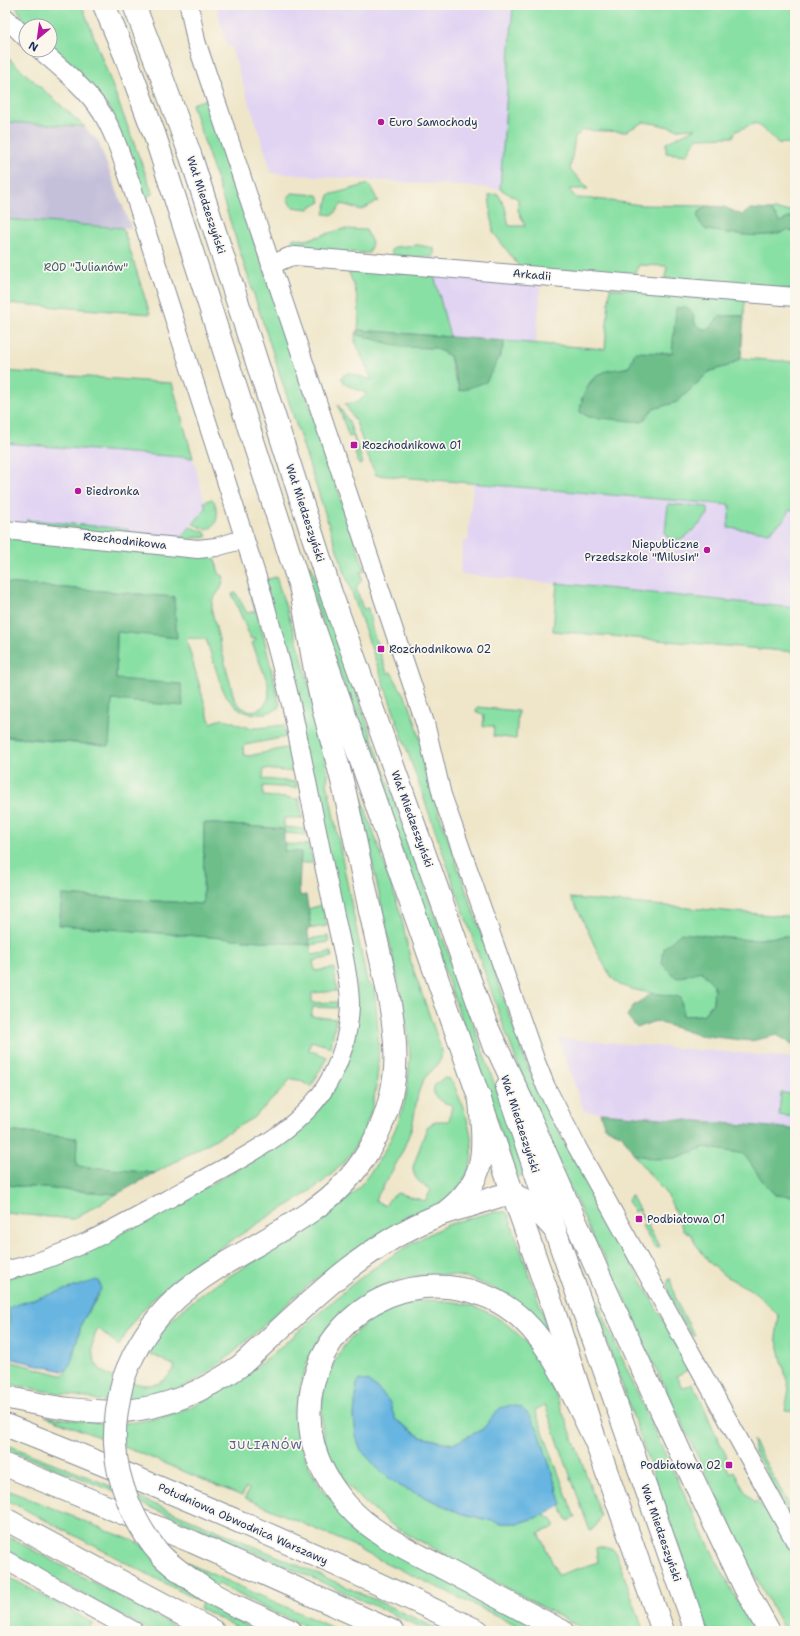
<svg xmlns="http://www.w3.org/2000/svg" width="800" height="1636" font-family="'Shantell Sans',sans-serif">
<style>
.built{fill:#e1d4f3}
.industrial{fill:#c5c0da}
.green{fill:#89e0a4;stroke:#528881}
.forest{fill:#6ebe8a;stroke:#447674}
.water{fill:#67b5e1;stroke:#4172a0}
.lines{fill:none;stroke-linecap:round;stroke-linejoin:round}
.street-casing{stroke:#858a94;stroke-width:20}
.secondary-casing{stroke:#858a94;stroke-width:24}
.highway-casing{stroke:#858a94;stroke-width:24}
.street{stroke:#fff;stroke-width:18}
.secondary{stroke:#fff;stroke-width:22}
.highway{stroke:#fff;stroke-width:22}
.highway-bridge-casing{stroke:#858a94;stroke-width:24;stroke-linecap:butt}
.highway-bridge{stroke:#fff;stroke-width:22}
.poi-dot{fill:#b5179e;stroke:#fbf7ec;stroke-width:1.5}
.labels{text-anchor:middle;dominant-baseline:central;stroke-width:3.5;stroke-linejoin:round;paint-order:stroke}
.poi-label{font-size:11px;fill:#1b2f5e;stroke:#fbf7ec;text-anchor:start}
.street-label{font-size:11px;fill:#1b2f5e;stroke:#fbf7ec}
.park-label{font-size:11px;fill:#365b70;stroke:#fbf7ec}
.neighbourhood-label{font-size:12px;letter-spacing:1px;fill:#585d91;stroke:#fbf7ec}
</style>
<rect width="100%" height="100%" fill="#fbf7ec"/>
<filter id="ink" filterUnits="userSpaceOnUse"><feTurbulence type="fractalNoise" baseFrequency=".025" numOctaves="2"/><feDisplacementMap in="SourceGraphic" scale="8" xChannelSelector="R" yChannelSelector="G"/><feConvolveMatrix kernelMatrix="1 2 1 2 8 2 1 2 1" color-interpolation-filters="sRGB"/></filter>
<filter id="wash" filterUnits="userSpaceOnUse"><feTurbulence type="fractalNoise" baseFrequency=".012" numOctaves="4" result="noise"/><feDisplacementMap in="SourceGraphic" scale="16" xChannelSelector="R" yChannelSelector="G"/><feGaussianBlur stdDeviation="0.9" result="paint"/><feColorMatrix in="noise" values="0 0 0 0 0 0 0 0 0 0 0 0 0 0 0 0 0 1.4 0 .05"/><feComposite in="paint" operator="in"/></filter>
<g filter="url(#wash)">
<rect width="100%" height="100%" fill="#efe6c9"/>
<g class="built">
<path d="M217 5H513L500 189 272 173 231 47 227 46 217 10Z"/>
<path d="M434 275 541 283 536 344 450 337Z"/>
<path d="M5 443 193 458 206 508 182 537 5 522Z"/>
<path d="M473 483 795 511V608L460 574 463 541H468Z"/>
<path d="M558 1038 795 1058V1129L584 1111Z"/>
</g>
<path class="industrial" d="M5 122 85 128 98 141 131 228 5 219Z"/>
<g class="green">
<path d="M15 5H82L153 194 143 197 112 112 73 65 50 46V26H28Z"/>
<path d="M513 5H583L633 9 634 5H795V144L778 143 756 123 736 131 733 137 697 138 687 155 666 153V143L696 128 677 129 657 124 644 122 625 132 583 130 575 137 570 169 588 189H569L576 198 596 199 641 205 706 206 697 214 779 234 787 230 795 233V290L665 278 667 266 639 265 635 273 619 277 521 269 493 232 489 195 498 194 505 207 509 226H525L518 210V199L500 189Z"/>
<path d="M5 57H7L85 127 5 122Z"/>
<path d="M207 99 365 571 361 572 362 580 356 587 363 609 368 608 372 629 387 673 391 672 409 704 416 724 438 810 527 1065 549 1114 689 1367 688 1370 676 1376 682 1388 692 1384 699 1395 713 1429 727 1457 723 1460 730 1473 734 1471C740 1483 746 1493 754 1503L757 1501 770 1515 795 1559V1631H785L750 1566 640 1335 641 1332 599 1246 597 1247 530 1098 501 1019 335 544 192 104Z"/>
<path d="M369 184 378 201 361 210 342 204 333 215 324 214 329 195Z"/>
<path d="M292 193 318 195 321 202 308 209 292 207 287 199Z"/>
<path d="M771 210 795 211V215L780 222Z"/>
<path d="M5 219 123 228 150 314 5 303Z"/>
<path d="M343 229 366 230 372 243 369 253 293 251 289 245 294 238 306 240Z"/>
<path d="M418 245 434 248V257L394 256 390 251 395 247Z"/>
<path d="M348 270 434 275 450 337 358 330C361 304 357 293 348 270Z"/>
<path d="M610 288 745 298 744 316H720C710 326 710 335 695 324L693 315 672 353C658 358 643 363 628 367 616 371 603 370 593 379 587 384 585 393 581 400L642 422 653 409 677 402 710 371 728 366 741 358 795 362V511L789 510 784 520 769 532 728 528 730 505 376 475 368 457 356 422 345 404 358 402 367 394 345 384 341 377 348 373 372 380 355 341 356 334 401 347 435 348 450 356 453 372 460 390 499 358 505 341 605 349Z"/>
<path d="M5 371 172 383 193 458 5 443Z"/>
<path d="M338 405 349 422 363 463 359 465 355 453 358 451 353 436 349 437Z"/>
<path d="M212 499 214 501C218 513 220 522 208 530L193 524 206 508 204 502Z"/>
<path d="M668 504 708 507V514L701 523 684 538 676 540 668 538 665 533Z"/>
<path d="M27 520 128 529V532L182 537 190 527 205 532 207 537 192 538 188 541 91 533 78 528 27 524Z"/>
<path d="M5 537 214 556 219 573 224 577 221 588 212 601V612L234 698C243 715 262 715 269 697L268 683 252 643 255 641 256 638 251 639 232 594 236 593 247 613 255 611 249 588 264 638 280 706C276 711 272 711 266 713 245 717 231 707 222 688L206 639 186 638 209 719 212 723C229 713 234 727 253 728 263 728 273 726 284 725L286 737 245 745 243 747 244 755 249 756 285 748 289 749 294 772 264 769 263 779 296 782 297 788 263 786V796L299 799 303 818H284V827L306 829 307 835 284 833V829L204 823 203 904 62 895 60 925 310 945 309 939 328 936 329 942 310 945 312 955 331 952 332 957 313 961 315 971 334 968 337 991 312 993V1003L337 1002V1008L313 1007 311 1016 336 1019 331 1047 311 1041 309 1050 327 1057 311 1087 299 1080 290 1079 284 1088 253 1118 155 1173 76 1166 77 1138 5 1131V737L108 746 112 700 181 684 116 680 117 632 174 597 5 583Z"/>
<path d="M311 565 516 1145 524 1175 517 1177 303 568Z"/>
<path d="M276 577 300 650 319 726 328 774 327 783 367 982 374 988C381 1042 384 1109 350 1155 329 1182 297 1200 268 1217 252 1227 236 1238 220 1248 187 1270 154 1292 131 1325 127 1332 123 1339 119 1346L98 1328C89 1346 90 1367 110 1376 116 1379 124 1380 131 1382 140 1385 152 1387 161 1382 168 1379 171 1372 175 1366L149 1353C154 1346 158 1338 164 1330 191 1294 238 1272 275 1249 299 1234 325 1219 345 1201 372 1177 397 1135 405 1100 408 1087 409 1072 410 1058 410 1045 407 1032 406 1019L353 773 381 854 401 915 411 963 442 1051C442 1067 428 1070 422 1083 415 1097 416 1114 411 1129 403 1154 389 1177 375 1200L385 1206 391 1197 398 1193 425 1201 431 1190C422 1184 413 1180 413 1167L427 1127 436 1121H449L452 1105C441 1102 430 1098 435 1084L444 1078 449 1079 453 1083C465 1110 482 1150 465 1178 448 1208 404 1218 376 1236 342 1258 310 1283 280 1310 250 1337 215 1374 177 1390 169 1393 159 1395 150 1396 135 1399 120 1401 105 1401 96 1400 86 1398 77 1396 53 1393 29 1388 5 1383V1360L61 1375 65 1374 71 1362 82 1322 99 1295 9 1315C10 1322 10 1328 5 1333V1279L137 1226 277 1147C318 1119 348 1079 356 1029 359 1014 356 996 356 981L265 580Z"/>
<path d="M557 583 795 608V652L553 631Z"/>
<path d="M477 707 518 711 516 739 493 736 494 726H483L484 715 476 712Z"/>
<path d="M284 844 309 845 313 863H300L301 852 284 851Z"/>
<path d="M570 898 795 917V935L749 940 681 934 677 978 701 971 714 985 713 1003 703 1015 683 1016 681 997C663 995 637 992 620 985 605 977 588 927 578 911 576 906 573 902 570 898Z"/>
<path d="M322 905 327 926 308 929 311 927 308 909Z"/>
<path d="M781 1093 795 1094V1117L779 1115Z"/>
<path d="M705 1147 745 1154 764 1183 775 1195 795 1196V1412L785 1411 789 1389 776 1337 779 1316 755 1292 725 1276 710 1263 695 1243 692 1235 683 1230 668 1196 641 1164 634 1154C666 1162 675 1158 705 1147Z"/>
<path d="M5 1185 117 1194 73 1219 5 1213Z"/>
<path d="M631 1195 660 1248 654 1247 642 1226 646 1224 638 1210 634 1212 628 1201Z"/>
<path d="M492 1212H506L508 1214 552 1340C540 1328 527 1317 514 1305 509 1301 504 1294 498 1291 493 1288 485 1285 479 1282 415 1258 340 1294 311 1354 301 1376 296 1404 298 1428 301 1453 312 1475 326 1495L540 1631H529L359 1550V1548L245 1498 249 1489 246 1487 242 1496 142 1454 45 1416C75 1420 105 1426 135 1422 228 1411 290 1334 358 1280 382 1261 416 1240 443 1227 458 1220 476 1217 492 1212Z"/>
<path d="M578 1259C634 1384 687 1511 754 1631H708Z"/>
<path d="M670 1278 676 1301 695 1336 690 1334C684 1323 660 1287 670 1278Z"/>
<path d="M428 1300C449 1301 469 1302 487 1312 505 1321 521 1335 533 1351 542 1364 547 1378 554 1392 572 1432 586 1475 601 1516 598 1523 596 1527 590 1531L545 1405 535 1410 575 1518 568 1521 560 1506 562 1504 539 1432 500 1408 483 1429 453 1444 421 1437 395 1419 389 1401 379 1390 367 1381 357 1384 354 1415 356 1435 400 1486 460 1513 500 1523H520L544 1515 551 1519 555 1524 553 1528 539 1533 558 1575 598 1562 596 1548C603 1545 608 1548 615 1551L644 1631H587L396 1528C369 1507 343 1487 329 1454 322 1439 321 1421 322 1404 327 1356 362 1312 410 1302 416 1301 422 1301 428 1300Z"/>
<path d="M753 1440 795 1516V1525L754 1450Z"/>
<path d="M5 1444C153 1502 298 1563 442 1631H430L257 1553 98 1485 5 1449Z"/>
<path d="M5 1489 185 1562 340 1631H316L259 1605 219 1584 197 1600 5 1499Z"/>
<path d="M5 1535 183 1631H150L5 1552Z"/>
<path d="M5 1575 93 1623 89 1631H5Z"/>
<path d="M202 1602 228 1617 259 1631H243L200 1608Z"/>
</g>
<g class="forest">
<path d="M706 206 724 207 742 215 751 209 771 210 780 222 795 215V233L787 230C766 241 730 233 706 230L700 223 697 214Z"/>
<path d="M687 307 693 315 695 324C710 336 710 326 720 316H744L741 358 728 366 710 371 677 402 653 409 642 422 589 417 580 412C582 393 590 375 610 370 616 369 623 369 629 367L635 352 672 353 676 308Z"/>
<path d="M358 330 505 341 499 358 486 382 460 391 450 356 435 348 401 347 356 334Z"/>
<path d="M5 583 174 597 177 638 117 632 116 679 181 684 183 706 112 700 109 746 5 736Z"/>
<path d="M204 823 284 829V851L301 852 299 887 300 896 306 895 311 927 307 929 310 945 59 925 62 895 203 904Z"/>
<path d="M681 933 749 940 795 935V1046L777 1035 751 1041 698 1035 655 1021 637 1028 627 1016 634 1005 653 993 681 997 683 1016 703 1015 713 1003 714 985 701 971 677 978 662 964 664 948Z"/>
<path d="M600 1113 795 1129V1196L775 1195 764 1183 744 1154 705 1147 675 1158 654 1159 634 1154 622 1135 605 1127Z"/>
<path d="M5 1131 77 1138 76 1166 155 1173 117 1194 5 1185Z"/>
</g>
<g class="water">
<path d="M97 1280 100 1282 101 1289 82 1322 71 1362 66 1370 62 1371 5 1357V1333C12 1327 9 1318 9 1309L12 1306Z"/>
<path d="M360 1380 367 1381 379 1390 389 1401 395 1419 420 1437 453 1444 483 1429 500 1408 511 1405 522 1408 530 1416 539 1432 562 1505 544 1515 520 1523H500L460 1513 400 1486 380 1471 360 1449 356 1435 354 1416 357 1384Z"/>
</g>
</g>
<g filter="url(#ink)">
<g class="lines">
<g class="street-casing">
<g id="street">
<path d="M189 5 196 41 425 723 442 795 536 1062 546 1087 577 1147 795 1541"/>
<path d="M5 17 26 38"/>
<path d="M271 265 289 257 295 256 795 297"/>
<path d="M5 530 198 549 216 547 244 539"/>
<path d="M5 1271C71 1256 128 1221 186 1189 235 1162 301 1132 329 1081 342 1058 349 1031 350 1005 350 987 346 969 343 952 337 925 331 897 325 870 314 818 304 765 293 713 284 673 273 633 262 593L132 187C123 162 116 136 102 113 86 88 62 69 40 50"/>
<path d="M5 1560 134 1631"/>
</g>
</g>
<g class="secondary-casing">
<g id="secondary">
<path d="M104 5 125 55 155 136 301 590 553 1308 596 1442 663 1631"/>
<path d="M134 5 163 80 191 157 331 593 494 1047"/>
<path d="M507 1087 555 1230 696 1631"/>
</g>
</g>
<g class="highway-casing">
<g id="highway">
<path d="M488 1029 531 1120 605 1288 682 1456 745 1588 769 1631"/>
<path d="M447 1211C490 1177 483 1147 480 1098"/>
<path d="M123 1380C159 1279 236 1265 314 1209 358 1179 386 1132 394 1079 401 1031 381 963 371 915 362 874 354 833 345 793 338 763 329 733 322 703 313 666 308 627 301 590"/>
<path d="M5 1397C98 1418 158 1423 240 1366 300 1311 360 1247 437 1216 449 1211 463 1208 475 1204 486 1201 502 1193 513 1195 528 1198 545 1219 555 1230"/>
<path d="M5 1425C165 1488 323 1556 478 1631"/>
<path d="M5 1465 193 1542 392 1631"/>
<path d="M5 1519 213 1631"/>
<path d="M208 1591 234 1605 291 1631"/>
<path d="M562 1631C522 1610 483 1589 443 1568 410 1550 372 1534 347 1505 331 1487 319 1467 313 1443 293 1358 361 1279 448 1287 476 1290 503 1301 523 1320 555 1350 577 1404 596 1442"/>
</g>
</g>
<use href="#street" class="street"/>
<use href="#secondary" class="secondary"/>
<use href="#highway" class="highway"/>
<g class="highway-bridge-casing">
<path id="highway-bridge" d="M123 1380C118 1401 114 1422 115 1443 116 1481 135 1526 160 1554 174 1569 192 1580 208 1591"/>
</g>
<use href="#highway-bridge" class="highway-bridge"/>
</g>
</g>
<g class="poi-dot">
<circle cx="381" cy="122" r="4"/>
<rect x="350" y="441" width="8" height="8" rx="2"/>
<circle cx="78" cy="491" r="4"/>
<circle cx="707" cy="550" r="4"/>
<rect x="377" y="645" width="8" height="8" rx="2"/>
<rect x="635" y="1215" width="8" height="8" rx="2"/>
<rect x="725" y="1461" width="8" height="8" rx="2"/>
</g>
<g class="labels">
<g class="poi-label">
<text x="389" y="122">Euro Samochody</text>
<text x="362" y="445">Rozchodnikowa 01</text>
<text x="86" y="491">Biedronka</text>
<text x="699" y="544" text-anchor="end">Niepubliczne<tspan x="699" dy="13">Przedszkole "Milusin"</tspan></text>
<text x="389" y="649">Rozchodnikowa 02</text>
<text x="647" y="1219">Podbiałowa 01</text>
<text x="721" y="1465" text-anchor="end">Podbiałowa 02</text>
</g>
<g class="street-label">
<text transform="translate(206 205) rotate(72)">Wał Miedzeszyński</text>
<text transform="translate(532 275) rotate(5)">Arkadii</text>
<text transform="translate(305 513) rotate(72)">Wał Miedzeszyński</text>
<text transform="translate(125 541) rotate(6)">Rozchodnikowa</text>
<text transform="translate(412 819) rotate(70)">Wał Miedzeszyński</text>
<text transform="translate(520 1124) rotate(72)">Wał Miedzeszyński</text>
<text transform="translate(243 1524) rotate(24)">Południowa Obwodnica Warszawy</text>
<text transform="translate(661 1533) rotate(71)">Wał Miedzeszyński</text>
</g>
<g class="park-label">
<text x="86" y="267">ROD "Julianów"</text>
</g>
<g class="neighbourhood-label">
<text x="266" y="1445">JULIANÓW</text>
</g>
</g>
<rect width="800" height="1636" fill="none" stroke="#fbf7ec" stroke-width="20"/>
<g transform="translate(38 38) rotate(209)"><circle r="19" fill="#fbf7ec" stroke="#a1a7b3"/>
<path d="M0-3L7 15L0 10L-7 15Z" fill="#b5179e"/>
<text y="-6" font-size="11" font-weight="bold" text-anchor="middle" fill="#1b2f5e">N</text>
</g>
</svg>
